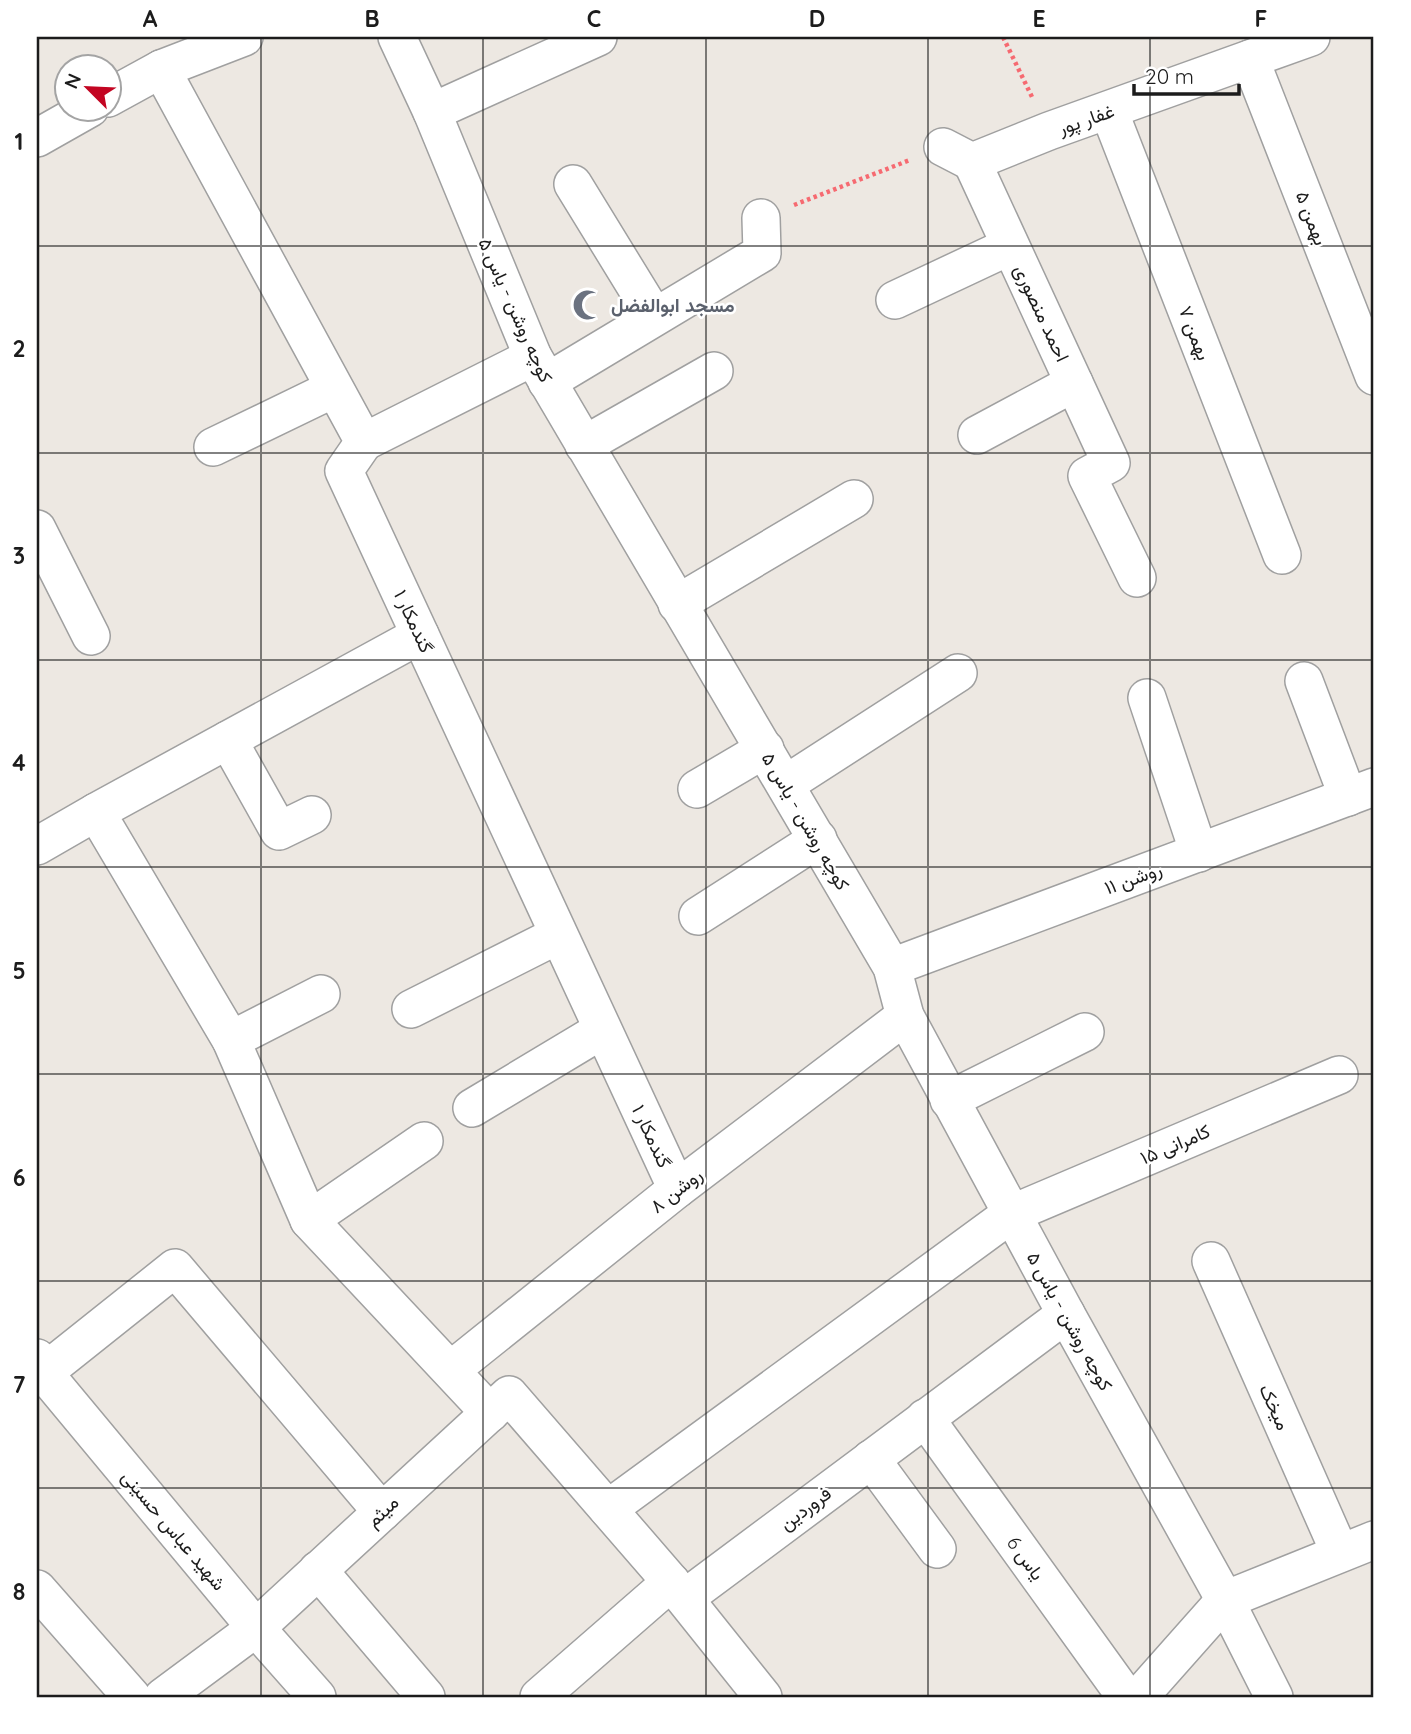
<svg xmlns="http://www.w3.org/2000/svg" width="1411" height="1734" font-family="Quicksand,Vazirmatn,sans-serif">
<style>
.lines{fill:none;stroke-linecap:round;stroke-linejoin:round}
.minor-casing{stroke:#a0a0a0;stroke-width:40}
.path{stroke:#f66a71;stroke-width:4.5;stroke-dasharray:3.5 3.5;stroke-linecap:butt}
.minor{stroke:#fff;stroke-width:37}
.grid{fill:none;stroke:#1c1c1c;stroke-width:2;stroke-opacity:0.55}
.labels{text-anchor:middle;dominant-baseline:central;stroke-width:5;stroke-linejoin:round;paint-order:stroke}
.street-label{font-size:19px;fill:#1c1c1c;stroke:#fff}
.worship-label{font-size:19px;font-weight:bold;fill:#5b616d;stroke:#fff;text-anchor:start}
.neatline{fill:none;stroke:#1c1c1c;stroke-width:2.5}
.grid-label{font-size:23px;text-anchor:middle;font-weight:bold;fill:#1c1c1c}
</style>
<rect width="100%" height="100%" fill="#ede8e2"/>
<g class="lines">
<g class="minor-casing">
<g id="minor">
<path d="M397 37 432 112 533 357 892 967 905 1016 1066 1314 1225 1600 1274 1697"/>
<path d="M1250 59 1374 376"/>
<path d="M161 69 364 442 344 471 677 1189"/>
<path d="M108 98 161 69 244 37"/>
<path d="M1109 111 1282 555"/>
<path d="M432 112 598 37"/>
<path d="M37 138 90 108"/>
<path d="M943 147 972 162 1049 131 1311 37"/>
<path d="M972 162 1111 463 1087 476 1137 578"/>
<path d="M573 184 654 316"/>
<path d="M895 300 1010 246"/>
<path d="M547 382 762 253 761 218"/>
<path d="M977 435 1074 383"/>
<path d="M364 442 533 357"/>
<path d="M584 445 714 371"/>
<path d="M213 447 333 389"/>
<path d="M37 529 91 636"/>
<path d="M677 604 854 499"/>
<path d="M420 635 96 812 231 1040 309 1220 490 1413"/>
<path d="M1304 681 1348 797"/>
<path d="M1147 698 1199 853"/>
<path d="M228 740 279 831 312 815"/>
<path d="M786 784 958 673"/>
<path d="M697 789 765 749"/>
<path d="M37 846 96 812"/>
<path d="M698 916 818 839"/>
<path d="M892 967 1374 787"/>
<path d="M411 1009 558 935"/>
<path d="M231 1040 321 994"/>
<path d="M949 1100 1085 1032"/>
<path d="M472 1108 602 1030"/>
<path d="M309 1220 424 1141"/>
<path d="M1211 1261 1340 1553"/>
<path d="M37 1358 44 1373 256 1628 317 1697"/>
<path d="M451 1370 677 1189 905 1016"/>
<path d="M37 1378 175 1268 382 1512"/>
<path d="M925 1418 1126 1697"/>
<path d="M871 1459 937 1549"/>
<path d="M608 1509 1011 1214 1339 1075"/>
<path d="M318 1570 426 1697"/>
<path d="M37 1589 132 1697"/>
<path d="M685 1598 1066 1314"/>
<path d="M163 1697 256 1628 509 1395 671 1582 763 1697"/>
<path d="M539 1697 671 1582"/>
<path d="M1139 1697 1225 1600 1374 1540"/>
</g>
</g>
<g class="path">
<path d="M1003 37 1033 99"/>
<path d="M794 205 910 160"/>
</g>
<use href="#minor" class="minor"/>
</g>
<path class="grid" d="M261 37V1697M483 37V1697M706 37V1697M928 37V1697M1150 37V1697M37 246H1374M37 453H1374M37 660H1374M37 867H1374M37 1074H1374M37 1281H1374M37 1488H1374"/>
<defs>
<g id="mosque-bare" transform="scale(2.415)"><path d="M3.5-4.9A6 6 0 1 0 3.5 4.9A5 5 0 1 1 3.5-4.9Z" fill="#6b7280" stroke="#fff" stroke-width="2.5" paint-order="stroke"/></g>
</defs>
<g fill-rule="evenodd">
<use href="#mosque-bare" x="588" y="305"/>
</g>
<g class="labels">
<g class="street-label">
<text transform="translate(1086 119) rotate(-19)">غفار پور</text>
<text transform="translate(1312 218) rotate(69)">بهمن ۵</text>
<text transform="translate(516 310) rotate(66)">کوچه روشن - یاس ۵</text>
<text transform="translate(1042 313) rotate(65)">احمد منصوری</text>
<text transform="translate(1195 333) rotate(69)">بهمن ۷</text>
<text transform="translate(414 621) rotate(65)">گندمکار ۱</text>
<text transform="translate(806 821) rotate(60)">کوچه روشن - یاس ۵</text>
<text transform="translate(1133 878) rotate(-20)">روشن ۱۱</text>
<text transform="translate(652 1136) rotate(65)">گندمکار ۱</text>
<text transform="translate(1175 1144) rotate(-23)">کامرانی ۱۵</text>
<text transform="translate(676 1190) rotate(-38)">روشن ۸</text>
<text transform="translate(1070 1321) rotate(61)">کوچه روشن - یاس ۵</text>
<text transform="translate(1275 1407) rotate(66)">میخک</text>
<text transform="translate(805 1508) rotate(-37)">فروردین</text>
<text transform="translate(382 1511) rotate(-43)">میثم</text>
<text transform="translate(174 1530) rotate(50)">شهید عباس حسینی</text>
<text transform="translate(1026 1558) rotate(54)">یاس 6</text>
</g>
<g class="worship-label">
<text x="611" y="305">مسجد ابوالفضل</text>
</g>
</g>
<rect width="1411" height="1734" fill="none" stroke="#ffffff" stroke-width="77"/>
<g transform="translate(88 88) rotate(294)"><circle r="33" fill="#ffffff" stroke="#a4a4a4" stroke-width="2"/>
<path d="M0-5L12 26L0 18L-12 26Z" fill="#c30522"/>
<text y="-10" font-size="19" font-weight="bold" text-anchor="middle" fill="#1c1c1c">N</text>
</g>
<path d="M1134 84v10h105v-10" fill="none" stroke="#1c1c1c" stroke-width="3.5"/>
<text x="1145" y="84" font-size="21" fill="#1c1c1c" stroke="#ffffff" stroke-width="5" paint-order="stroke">20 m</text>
<rect x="38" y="38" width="1334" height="1658" class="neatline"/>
<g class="grid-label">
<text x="150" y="27">A</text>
<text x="372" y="27">B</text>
<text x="594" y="27">C</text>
<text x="817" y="27">D</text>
<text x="1039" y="27">E</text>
<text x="1261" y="27">F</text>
<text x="19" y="150">1</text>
<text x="19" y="357">2</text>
<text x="19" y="564">3</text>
<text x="19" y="771">4</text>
<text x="19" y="979">5</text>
<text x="19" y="1186">6</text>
<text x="19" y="1393">7</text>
<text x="19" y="1600">8</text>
</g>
</svg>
